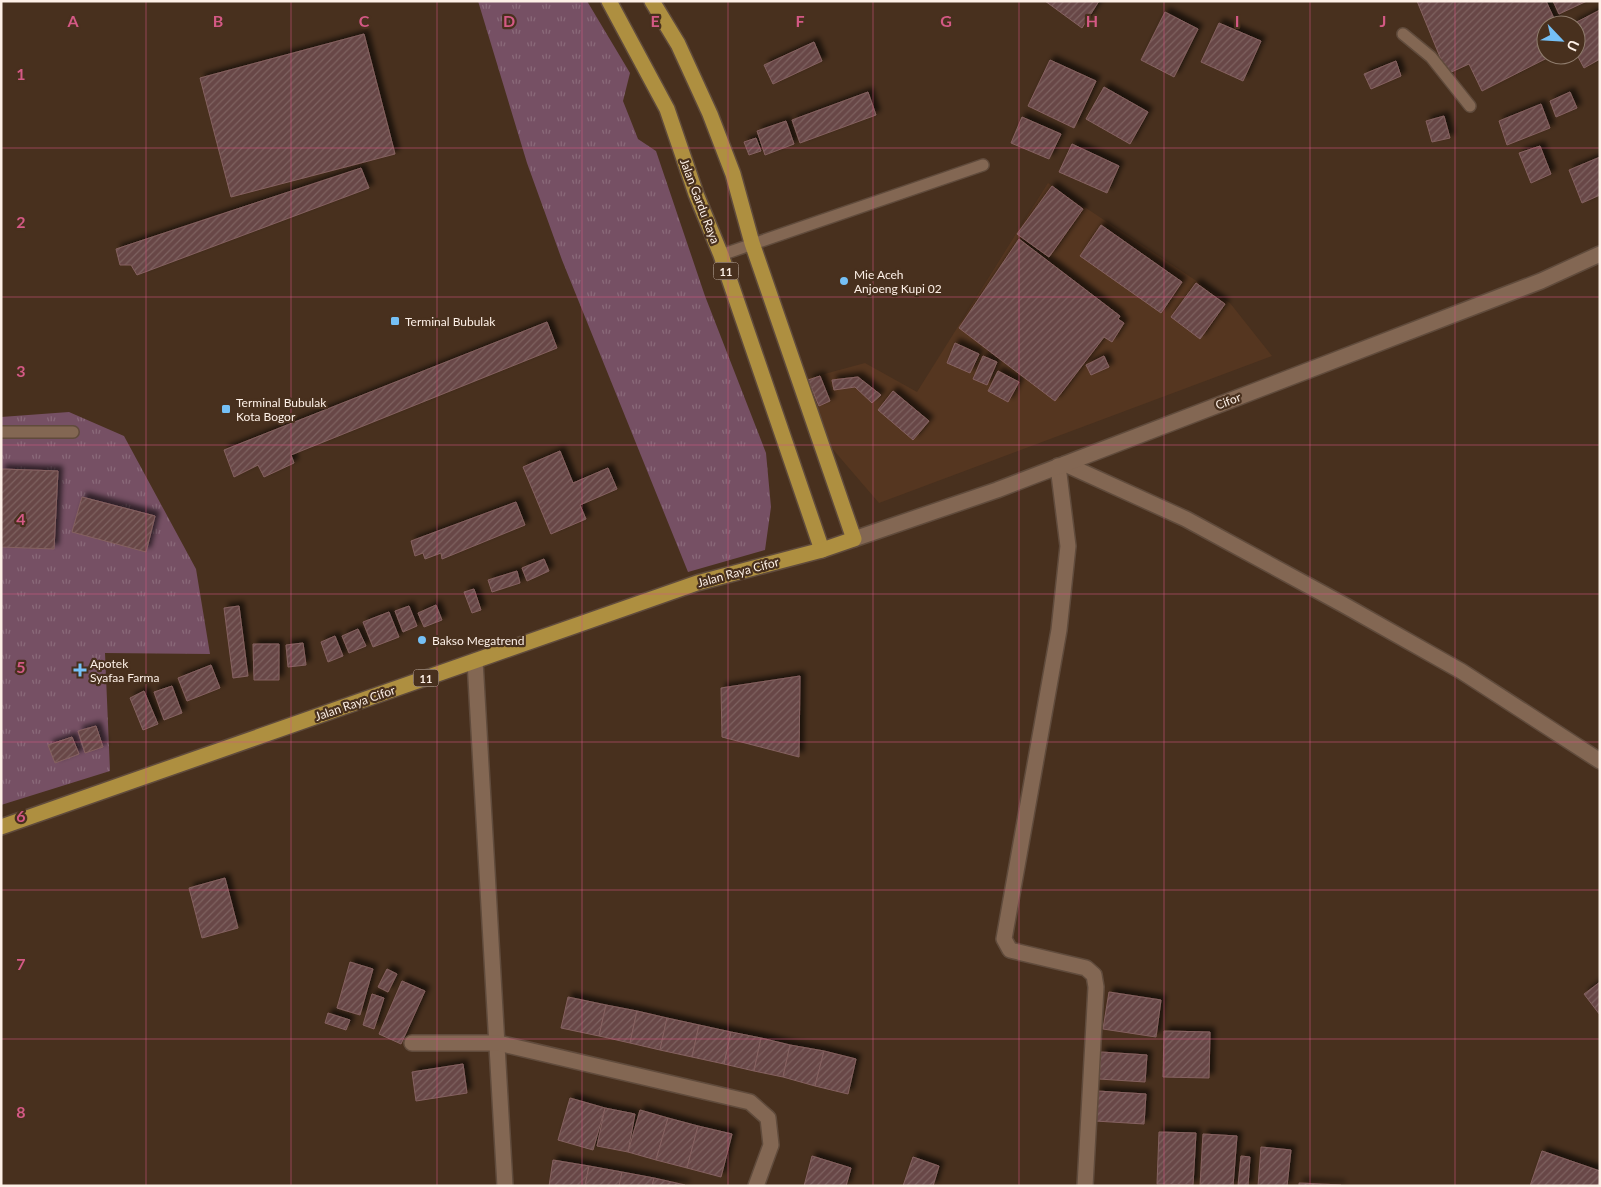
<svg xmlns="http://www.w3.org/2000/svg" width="1601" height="1187" font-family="Lato,sans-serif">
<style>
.built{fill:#553620}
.grass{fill:url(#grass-tufts)}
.building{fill:url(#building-hatch);stroke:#856160;filter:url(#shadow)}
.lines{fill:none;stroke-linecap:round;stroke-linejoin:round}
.service-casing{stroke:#604b3c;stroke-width:14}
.minor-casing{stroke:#604b3c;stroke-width:18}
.tertiary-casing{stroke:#604b3c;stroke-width:18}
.trunk-casing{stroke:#604b3c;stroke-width:18}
.service{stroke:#836753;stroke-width:11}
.minor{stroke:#836753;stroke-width:15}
.tertiary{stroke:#836753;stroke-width:15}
.trunk{stroke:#ae8f40;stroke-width:15}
.grid{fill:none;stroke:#d45985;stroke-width:1;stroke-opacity:0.55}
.poi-dot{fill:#75c0f6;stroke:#48301e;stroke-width:2}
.labels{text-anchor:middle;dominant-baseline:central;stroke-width:4.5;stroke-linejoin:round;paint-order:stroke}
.shield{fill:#48301e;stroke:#c7b6ab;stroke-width:1}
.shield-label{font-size:11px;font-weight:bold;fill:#fdf0e7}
.street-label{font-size:12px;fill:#fdf0e7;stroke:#48301e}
.poi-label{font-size:12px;fill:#fdf0e7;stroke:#48301e;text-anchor:start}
.grid-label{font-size:16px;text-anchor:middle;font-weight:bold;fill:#d45985;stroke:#48301e;stroke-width:4.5;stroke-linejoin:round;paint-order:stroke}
</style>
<defs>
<pattern id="grass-tufts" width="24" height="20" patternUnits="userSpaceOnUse" patternTransform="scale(1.25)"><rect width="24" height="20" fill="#765064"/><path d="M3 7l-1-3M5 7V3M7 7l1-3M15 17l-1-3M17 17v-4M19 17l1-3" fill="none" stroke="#8a6a7a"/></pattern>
<pattern id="building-hatch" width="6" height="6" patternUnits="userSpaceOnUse" patternTransform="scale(1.25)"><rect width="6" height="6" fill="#684746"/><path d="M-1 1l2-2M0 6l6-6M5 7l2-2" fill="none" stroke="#7e6261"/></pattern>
<filter id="shadow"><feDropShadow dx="4.5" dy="-4.5" stdDeviation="2.5" flood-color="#0009"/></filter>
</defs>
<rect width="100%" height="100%" fill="#48301e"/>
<path class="built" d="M1048 183 1230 303 1272 356 879 503 830 446 806 379 865 363 917 392Z"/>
<g class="grass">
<path d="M478 1H587L630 73 623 101 638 139 656 151 705 296 766 453 771 507 765 550 688 572 562 260 527 163Z"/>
<path d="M69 412 124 436 196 569 210 654 105 653 110 771 1 805V417Z"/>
</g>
<g class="building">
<path d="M1045 1H1099L1082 28Z"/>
<path d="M1417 1H1546L1557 25H1546V55H1553L1482 91 1469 64 1447 74Z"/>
<path d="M1553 1H1587L1559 14Z"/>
<path d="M1600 10V59L1584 68 1576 53V25H1571Z"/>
<path d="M1165 12 1198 29 1174 77 1141 60Z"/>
<path d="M1219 23 1261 41 1243 81 1201 62Z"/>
<path d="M364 34 395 154 231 197 200 78Z"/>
<path d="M814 42 822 61 773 84 764 65Z"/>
<path d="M1050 60 1096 81 1074 128 1028 106Z"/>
<path d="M1396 61 1401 76 1371 89 1364 74Z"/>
<path d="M1104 87 1148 112 1130 144 1086 119Z"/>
<path d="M868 92 876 115 800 143 792 120Z"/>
<path d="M1570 92 1577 108 1556 117 1550 101Z"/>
<path d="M1541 104 1550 128 1507 145 1499 121Z"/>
<path d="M1444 116 1450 138 1432 142 1426 121Z"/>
<path d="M1022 117 1061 134 1049 159 1011 143Z"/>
<path d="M786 121 794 144 765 155 757 131Z"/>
<path d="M756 138 761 151 749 155 744 142Z"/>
<path d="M1072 144 1119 166 1107 193 1059 172Z"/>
<path d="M1540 146 1551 174 1531 183 1519 153Z"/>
<path d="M1600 157V195L1582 203 1569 170Z"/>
<path d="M361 168 369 188 137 275 131 265H120L116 249Z"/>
<path d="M1052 186 1083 209 1049 257 1017 234Z"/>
<path d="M1101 225 1182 282 1161 313 1080 256Z"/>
<path d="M1019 239 1120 316 1118 319 1124 323 1112 342 1104 337 1055 401 959 328Z"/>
<path d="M1196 283 1225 304 1200 339 1171 317Z"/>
<path d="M547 322 557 348 291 455 294 463 264 477 258 465 234 477 224 450Z"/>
<path d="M955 343 979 354 970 373 947 363Z"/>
<path d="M983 356 997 362 987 385 973 379Z"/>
<path d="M1104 356 1109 367 1091 375 1086 365Z"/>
<path d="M998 371 1019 382 1008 402 988 391Z"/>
<path d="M820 376 830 401 819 406 808 380Z"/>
<path d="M858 377 881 395 872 403 855 387 834 390 832 380Z"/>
<path d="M893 391 929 421 913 440 878 410Z"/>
<path d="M560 451 573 483 608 468 617 489 580 505 586 519 551 534 523 467Z"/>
<path d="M1 469 58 471 54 549 1 547Z"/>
<path d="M82 497 155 516 146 552 72 532Z"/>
<path d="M516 502 525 525 442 559 441 553 425 559 423 553 415 556 411 541Z"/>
<path d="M544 559 549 571 527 581 522 568Z"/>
<path d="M517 571 520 583 492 592 488 580Z"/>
<path d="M474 589 481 610 472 613 464 592Z"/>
<path d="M436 605 442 620 424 627 418 613Z"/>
<path d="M239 606 248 676 233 678 224 608Z"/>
<path d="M409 606 417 626 403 632 395 611Z"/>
<path d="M389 612 399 637 373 647 363 622Z"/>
<path d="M358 629 366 646 349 653 342 636Z"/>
<path d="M335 636 343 656 328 662 321 642Z"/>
<path d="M303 643 306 665 288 667 286 645Z"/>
<path d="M253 644H279V680H254Z"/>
<path d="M211 665 220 688 187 701 178 678Z"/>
<path d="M800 676 799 757 722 737 721 688Z"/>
<path d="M172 686 182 713 164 720 154 692Z"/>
<path d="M144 691 158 724 143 730 130 698Z"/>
<path d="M96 726 103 747 85 753 78 731Z"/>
<path d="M72 737 79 754 55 763 48 745Z"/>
<path d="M225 878 238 928 202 938 189 888Z"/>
<path d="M350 962 373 969 360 1015 337 1008Z"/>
<path d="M387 969 397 974 388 992 378 987Z"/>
<path d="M402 981 425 991 401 1044 379 1034Z"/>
<path d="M1600 982V1015L1584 994Z"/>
<path d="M1109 992 1161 1000 1156 1037 1103 1029Z"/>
<path d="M372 994 384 998 374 1029 363 1025Z"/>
<path d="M568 997 606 1005 599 1036 561 1028Z"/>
<path d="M606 1005 637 1011 630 1043 599 1036Z"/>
<path d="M637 1011 667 1018 660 1050 630 1043Z"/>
<path d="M328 1013 350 1020 346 1030 325 1023Z"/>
<path d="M667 1018 699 1025 692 1057 660 1050Z"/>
<path d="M699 1025 731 1032 724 1064 692 1057Z"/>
<path d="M1164 1031 1210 1032 1209 1078 1163 1077Z"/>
<path d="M731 1032 761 1038 754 1071 724 1064Z"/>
<path d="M761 1038 790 1045 783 1077 754 1071Z"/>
<path d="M790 1045 824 1051 815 1086 783 1077Z"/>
<path d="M824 1051 856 1059 848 1094 815 1086Z"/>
<path d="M1101 1052 1147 1055 1145 1082 1099 1079Z"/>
<path d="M463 1064 467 1093 416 1101 412 1072Z"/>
<path d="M1097 1091 1146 1094 1144 1124 1095 1121Z"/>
<path d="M570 1098 605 1108 593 1150 558 1140Z"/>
<path d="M605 1108 635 1114 628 1152 597 1146Z"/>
<path d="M640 1110 668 1118 656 1160 628 1152Z"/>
<path d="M668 1118 698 1126 687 1168 656 1160Z"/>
<path d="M698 1126 732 1134 721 1177 687 1168Z"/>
<path d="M1159 1132 1196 1133 1193 1185 1157 1184Z"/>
<path d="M1203 1134 1237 1136 1233 1186H1200Z"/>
<path d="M1261 1147 1291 1150 1287 1186H1258Z"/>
<path d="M1542 1151 1600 1171V1186H1530Z"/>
<path d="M812 1156 851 1168 846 1186H804Z"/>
<path d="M1241 1156 1250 1157 1248 1186H1238Z"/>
<path d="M913 1157 939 1166 933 1186H903Z"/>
<path d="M553 1160 589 1166 585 1186H549Z"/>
<path d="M589 1166 622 1172 619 1186H585Z"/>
<path d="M622 1172 654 1178 652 1186H619Z"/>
<path d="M654 1178 685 1185V1186H652Z"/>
<path d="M1299 1183 1341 1185V1186H1299Z"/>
</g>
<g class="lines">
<g class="service-casing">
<g id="service">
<path d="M1403 34 1431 57 1470 106"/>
<path d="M721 255 983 165"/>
<path d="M1 432H73"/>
</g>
</g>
<g class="minor-casing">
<g id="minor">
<path d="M1065 464 1186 519 1344 605 1461 671 1600 761"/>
<path d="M1058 466 1068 546 1059 630 1004 939 1010 950 1086 968 1094 975 1096 987 1085 1186"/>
<path d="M475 661 505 1186"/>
<path d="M412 1043H498L750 1102 768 1118 771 1145 756 1186"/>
</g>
</g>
<g class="tertiary-casing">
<path id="tertiary" d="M854 539 997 490 1541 281 1600 254"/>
</g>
<g class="trunk-casing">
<g id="trunk">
<path d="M609 1 667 109 696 194 721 255 822 550"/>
<path d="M1 827 697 583 822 550 854 539 752 243 733 174 710 114 678 44 652 1"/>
</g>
</g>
<use href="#service" class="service"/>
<use href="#minor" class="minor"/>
<use href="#tertiary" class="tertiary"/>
<use href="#trunk" class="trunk"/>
</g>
<path class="grid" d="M146 1V1186M291 1V1186M437 1V1186M582 1V1186M728 1V1186M873 1V1186M1019 1V1186M1164 1V1186M1310 1V1186M1455 1V1186M1 148H1600M1 297H1600M1 445H1600M1 594H1600M1 742H1600M1 890H1600M1 1039H1600"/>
<g class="poi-dot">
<circle cx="844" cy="281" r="5"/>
<rect x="390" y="316" width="10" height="10" rx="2.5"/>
<rect x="221" y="404" width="10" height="10" rx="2.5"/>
<circle cx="422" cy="640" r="5"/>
<path d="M77.5 662.5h5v5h5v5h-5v5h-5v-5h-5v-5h5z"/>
</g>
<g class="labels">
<g class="shield">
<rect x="713.5" y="262.5" width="25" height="17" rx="4"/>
<rect x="413.5" y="669.5" width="25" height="17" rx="4"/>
</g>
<g class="shield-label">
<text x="726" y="271">11</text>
<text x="426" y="678">11</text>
</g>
<g class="street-label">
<text transform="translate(700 201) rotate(69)">Jalan Gardu Raya</text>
<text transform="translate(1228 401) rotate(-21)">Cifor</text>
<text transform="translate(738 572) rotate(-15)">Jalan Raya Cifor</text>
<text transform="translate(355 703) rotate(-19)">Jalan Raya Cifor</text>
</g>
<g class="poi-label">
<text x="854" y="274">Mie Aceh<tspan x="854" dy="14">Anjoeng Kupi 02</tspan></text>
<text x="405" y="321">Terminal Bubulak</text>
<text x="236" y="402">Terminal Bubulak<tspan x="236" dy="14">Kota Bogor</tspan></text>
<text x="432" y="640">Bakso Megatrend</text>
<text x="90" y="663">Apotek<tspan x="90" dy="14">Syafaa Farma</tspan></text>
</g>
</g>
<g class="grid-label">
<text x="73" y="27">A</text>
<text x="218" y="27">B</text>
<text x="364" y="27">C</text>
<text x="509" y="27">D</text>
<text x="655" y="27">E</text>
<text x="800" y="27">F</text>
<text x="946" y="27">G</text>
<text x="1092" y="27">H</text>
<text x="1237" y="27">I</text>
<text x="1383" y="27">J</text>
<text x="21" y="80">1</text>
<text x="21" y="228">2</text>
<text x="21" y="377">3</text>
<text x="21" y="525">4</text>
<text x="21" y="673">5</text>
<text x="21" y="822">6</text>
<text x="21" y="970">7</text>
<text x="21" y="1118">8</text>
</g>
<rect width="1601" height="1187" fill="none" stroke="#fdf0e7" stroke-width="5"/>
<g transform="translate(1561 40) rotate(115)"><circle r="24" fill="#48301e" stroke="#907d6e"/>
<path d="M0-4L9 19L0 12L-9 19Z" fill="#75c0f6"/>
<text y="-8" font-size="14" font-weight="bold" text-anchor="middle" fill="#fdf0e7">U</text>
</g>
</svg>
